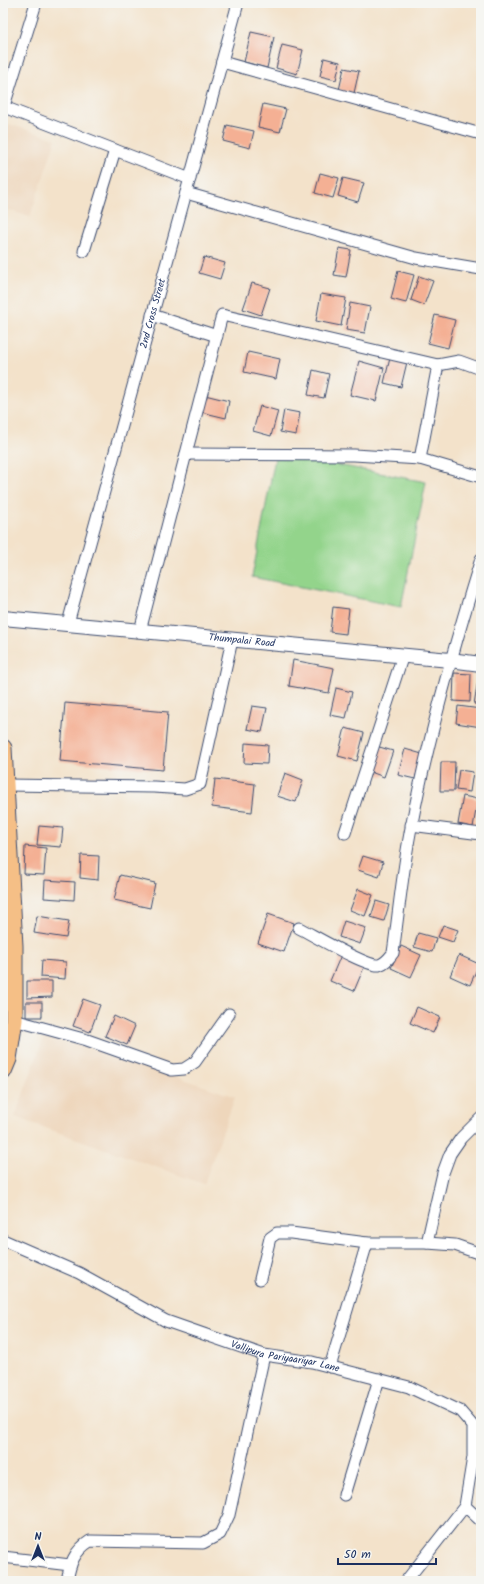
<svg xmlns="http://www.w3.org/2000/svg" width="484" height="1584" font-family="Kalam,sans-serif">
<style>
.built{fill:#eed6bb}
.green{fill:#93d48b;stroke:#578274}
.building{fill:#f4b094}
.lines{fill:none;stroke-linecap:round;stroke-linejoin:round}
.minor-casing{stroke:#3b4a6e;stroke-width:13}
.tertiary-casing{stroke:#3b4a6e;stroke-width:16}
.primary-casing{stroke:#3b4a6e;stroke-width:19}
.minor{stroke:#fff;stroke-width:11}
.tertiary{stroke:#fff;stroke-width:14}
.primary{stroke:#f5bf86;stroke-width:17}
.labels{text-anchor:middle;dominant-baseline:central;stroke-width:3;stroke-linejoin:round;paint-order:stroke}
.street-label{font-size:10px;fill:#1b2f5e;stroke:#f6f6f2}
</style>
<rect width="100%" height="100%" fill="#f6f6f2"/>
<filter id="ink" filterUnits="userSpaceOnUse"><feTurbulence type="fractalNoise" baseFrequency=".025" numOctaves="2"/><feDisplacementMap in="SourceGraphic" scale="8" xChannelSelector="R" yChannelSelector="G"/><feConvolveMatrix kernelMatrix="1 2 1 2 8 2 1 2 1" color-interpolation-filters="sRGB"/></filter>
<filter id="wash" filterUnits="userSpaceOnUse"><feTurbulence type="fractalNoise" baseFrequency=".012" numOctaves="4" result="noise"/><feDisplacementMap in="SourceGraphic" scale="16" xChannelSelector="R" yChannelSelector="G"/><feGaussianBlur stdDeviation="0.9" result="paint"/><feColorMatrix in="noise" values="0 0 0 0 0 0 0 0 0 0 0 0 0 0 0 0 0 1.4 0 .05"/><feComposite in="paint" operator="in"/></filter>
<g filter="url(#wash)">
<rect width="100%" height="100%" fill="#f3e2ca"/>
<g class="built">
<path d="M9 124 56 139 30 217 3 208V143Z"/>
<path d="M46 1031 235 1097 204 1184 15 1117Z"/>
</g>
<path class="green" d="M276 453 426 482 401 607 252 577Z"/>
<g id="blocks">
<g class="building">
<path d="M251 32 274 37 267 68 244 62Z"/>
<path d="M282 45 303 50 297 74 276 68Z"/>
<path d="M324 58 340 62 336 80 320 76Z"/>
<path d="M344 68 359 71 354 93 339 90Z"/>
<path d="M263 104 286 109 280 132 258 127Z"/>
<path d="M227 125 254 131 250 148 223 141Z"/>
<path d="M320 173 339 178 333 198 315 193Z"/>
<path d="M343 178 364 183 358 202 338 196Z"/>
<path d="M339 248 351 250 346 277 334 275Z"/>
<path d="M204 257 225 263 220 279 199 273Z"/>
<path d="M398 271 414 275 406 303 391 299Z"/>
<path d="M419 276 433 281 424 305 411 300Z"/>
<path d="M252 283 270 288 261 315 243 309Z"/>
<path d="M321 294 346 298 341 326 316 321Z"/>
<path d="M350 303 370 307 365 333 346 330Z"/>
<path d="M435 315 455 320 448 348 428 343Z"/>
<path d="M248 352 280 359 276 379 244 372Z"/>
<path d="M390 358 407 362 401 387 384 383Z"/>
<path d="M359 361 384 368 376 401 350 395Z"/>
<path d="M313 370 329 374 324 398 308 395Z"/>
<path d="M205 395 229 401 226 418 201 412Z"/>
<path d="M260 406 278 411 271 436 253 431Z"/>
<path d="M284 410 300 413 296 435 280 432Z"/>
<path d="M333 607 349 609 346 634 330 632Z"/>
<path d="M293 660 334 668 329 693 289 686Z"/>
<path d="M454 673 471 674 470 702 453 701Z"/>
<path d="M479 674 481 675V705L474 704Z"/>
<path d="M336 688 352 692 346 718 330 715Z"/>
<path d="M65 703 168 712 163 770 60 761Z"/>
<path d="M252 706 267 708 262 732 247 729Z"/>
<path d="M458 706 481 709V727L456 723Z"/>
<path d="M345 728 364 733 357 761 338 756Z"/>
<path d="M245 743 268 745 267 764 244 763Z"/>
<path d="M376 746 393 751 384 777 368 771Z"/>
<path d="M405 749 422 754 415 779 398 775Z"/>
<path d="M441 762H455L454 791H440Z"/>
<path d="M459 770 473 772 470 792 456 790Z"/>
<path d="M285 773 303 780 296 802 277 796Z"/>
<path d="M215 779 255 784 252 812 212 807Z"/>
<path d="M463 796 478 799 473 827 458 824Z"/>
<path d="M39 826 63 828 61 847 37 845Z"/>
<path d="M25 846 46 848 44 875 24 874Z"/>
<path d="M81 855 99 856 98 880 80 878Z"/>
<path d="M363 856 383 862 379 877 358 870Z"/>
<path d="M120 875 155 883 150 908 114 900Z"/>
<path d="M45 880 75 882 74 900 44 898Z"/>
<path d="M358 889 373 895 365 916 350 910Z"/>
<path d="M376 901 389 905 384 921 371 917Z"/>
<path d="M268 914 294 923 284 952 258 943Z"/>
<path d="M37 916 69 921 66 938 34 933Z"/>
<path d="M344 921 366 928 360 944 339 937Z"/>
<path d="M443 925 458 930 453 942 438 937Z"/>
<path d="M418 933 436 938 432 952 414 947Z"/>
<path d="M401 946 421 955 411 977 391 968Z"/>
<path d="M341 955 365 965 354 991 330 981Z"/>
<path d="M459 955 479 964 470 985 450 976Z"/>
<path d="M42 960 66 962 65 979 41 977Z"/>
<path d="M27 981H52V997L27 998Z"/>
<path d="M83 999 100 1005 90 1032 73 1026Z"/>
<rect x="26" y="1002" width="16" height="15"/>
<path d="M417 1007 440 1017 433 1033 410 1023Z"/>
<path d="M114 1016 135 1026 127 1045 105 1036Z"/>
</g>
</g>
</g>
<g filter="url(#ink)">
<use href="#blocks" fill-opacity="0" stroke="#3b4a6e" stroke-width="1"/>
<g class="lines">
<g class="minor-casing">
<g id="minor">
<path d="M222 62 481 134"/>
<path d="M4 107 190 179"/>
<path d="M3 109 36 3"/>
<path d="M186 193 416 258 481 269"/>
<path d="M84 251 115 150"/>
<path d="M152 315 217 336"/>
<path d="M186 454 354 455 420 459 481 477"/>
<path d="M420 459 438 365"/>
<path id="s1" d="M68 623 238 3"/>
<path d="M140 631 222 315 438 365 459 361 481 369"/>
<path d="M6 785 154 787 185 789 200 784 232 640"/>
<path d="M411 825 481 834"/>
<path d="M345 833 403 655"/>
<path d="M299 928C313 935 367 967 379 965 386 963 389 958 393 953 399 910 403 866 412 823 429 734 454 646 481 559"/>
<path d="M14 1020 87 1040 172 1070 184 1069 195 1062 229 1014"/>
<path id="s2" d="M3 1240 79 1273 166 1321 264 1355 312 1362 409 1387 460 1411 473 1426V1457L465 1506 481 1521"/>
<path d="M427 1243 443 1173 450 1154 461 1138 481 1118"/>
<path d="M260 1279 270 1238 277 1233H291L367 1243H427L455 1245 481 1254"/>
<path d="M330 1367 367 1243"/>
<path d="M344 1495 379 1379"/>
<path d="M3 1557 70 1565"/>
<path d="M67 1581C70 1564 74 1551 90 1541L203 1543 220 1534 229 1515 264 1355"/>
<path d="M406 1581 465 1506"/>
</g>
</g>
<g class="tertiary-casing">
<g id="tertiary">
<path id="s3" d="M3 618 450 660 481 664"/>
</g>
</g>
<g class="primary-casing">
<path id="primary" d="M3 748 14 946V1020L8 1059 3 1071"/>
</g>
<use href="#minor" class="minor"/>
<use href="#tertiary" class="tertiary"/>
<use href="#primary" class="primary"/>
</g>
</g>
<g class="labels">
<g class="street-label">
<text stroke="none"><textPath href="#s1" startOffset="321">2nd Cross Street</textPath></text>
<text stroke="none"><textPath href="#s3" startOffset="240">Thumpalai Road</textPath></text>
<text stroke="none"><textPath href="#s2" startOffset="307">Vallipura Pariyaariyar Lane</textPath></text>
</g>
</g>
<rect width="484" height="1584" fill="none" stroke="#f6f6f2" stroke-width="16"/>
<g transform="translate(38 1546)" stroke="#f6f6f2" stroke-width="3" paint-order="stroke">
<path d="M0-3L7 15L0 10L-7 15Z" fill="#1b2f5e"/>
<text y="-6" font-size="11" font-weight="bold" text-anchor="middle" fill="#1b2f5e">N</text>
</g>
<path d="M338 1558v6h98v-6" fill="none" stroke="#1b2f5e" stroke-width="2"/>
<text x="344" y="1558" font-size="12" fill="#1b2f5e" stroke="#f6f6f2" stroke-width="3" paint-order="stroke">50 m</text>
</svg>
